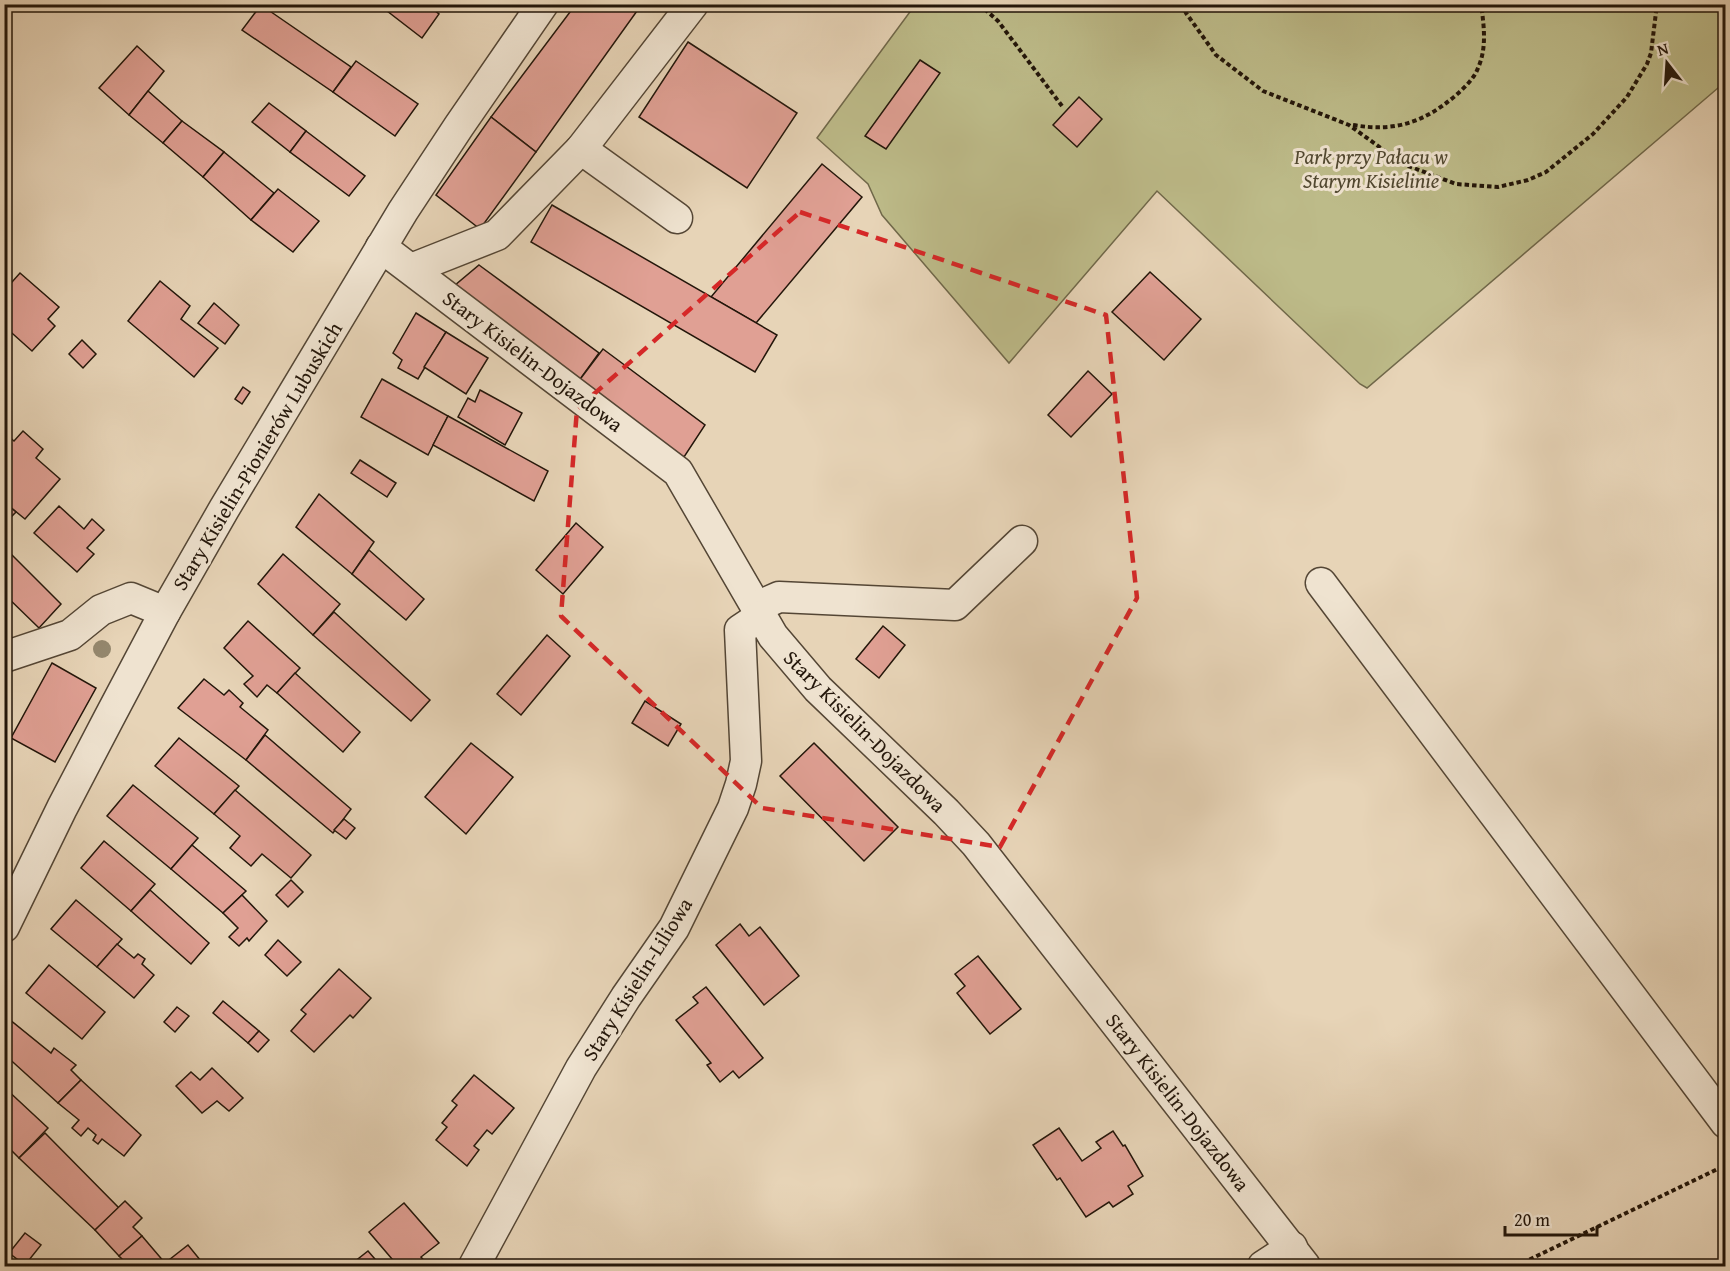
<svg xmlns="http://www.w3.org/2000/svg" width="1730" height="1271" font-family="'Gentium Book Plus',serif">
<style>
.green{fill:#bdbb89;stroke:#70684a;stroke-width:1.5}
.building{fill:#e0a094;stroke:#23160a;stroke-width:1.5}
.lines{fill:none;stroke-linecap:round;stroke-linejoin:round}
.minor-casing{stroke:#544635;stroke-width:33}
.path{stroke:#23160a;stroke-width:4;stroke-dasharray:4.5 3;stroke-linecap:butt}
.minor{stroke:#efe3d0;stroke-width:30}
.tree{fill:#94876d}
.marked{fill:none;stroke:#d62828;stroke-width:4.5;stroke-dasharray:12 8;stroke-linejoin:round}
.labels{text-anchor:middle;dominant-baseline:central;stroke-width:6;stroke-linejoin:round;paint-order:stroke}
.park-label{font-size:21px;font-style:italic;fill:#514830;stroke:#efe3d0}
.street-label{font-size:21px;fill:#23160a;stroke:#efe3d0}
</style>
<rect width="100%" height="100%" fill="#e7d4b7"/>
<filter id="stains"><feTurbulence type="fractalNoise" baseFrequency=".00333" numOctaves="4"/><feColorMatrix values="0 0 0 0 .2 0 0 0 0 .09 0 0 0 0 .02 0 0 0 .5 -.17"/></filter>
<radialGradient id="worn" r=".72"><stop offset=".6" stop-color="#630" stop-opacity="0"/><stop offset="1" stop-color="#630" stop-opacity=".3"/></radialGradient>
<path class="green" d="M915 5H1725V82L1367 388 1360 384 1157 191 1009 363 882 215 868 184 817 138Z"/>
<g class="building">
<path d="M378 4H426L439 14 422 38Z"/>
<path d="M576 4H642L536 152 491 117Z"/>
<path d="M261 5 351 67 333 92 242 30Z"/>
<path d="M688 42 797 113 747 188 639 117Z"/>
<path d="M137 46 164 71 129 115 99 88Z"/>
<path d="M920 60 940 73 886 149 865 136Z"/>
<path d="M356 61 418 104 395 136 333 92Z"/>
<path d="M148 91 182 121 163 143 129 115Z"/>
<path d="M1079 97 1102 119 1077 147 1053 125Z"/>
<path d="M269 103 306 131 290 152 252 122Z"/>
<path d="M491 117 536 152 480 229 436 195Z"/>
<path d="M182 121 224 152 203 177 163 143Z"/>
<path d="M306 131 365 176 349 196 290 152Z"/>
<path d="M224 152 274 193 251 220 203 177Z"/>
<path d="M822 164 862 197 756 323 711 297Z"/>
<path d="M278 189 319 221 293 252 251 220Z"/>
<path d="M552 205 777 335 755 372 531 242Z"/>
<path d="M479 265 599 353 578 382 454 286Z"/>
<path d="M1150 272 1201 319 1164 360 1112 312Z"/>
<path d="M20 273 59 307 48 319 55 326 32 351 4 326V291Z"/>
<path d="M160 281 190 306 181 319 218 348 194 377 128 321Z"/>
<path d="M214 303 239 325 225 344 198 323Z"/>
<path d="M416 313 446 332 418 379 398 368 402 360 393 353Z"/>
<path d="M446 332 488 358 466 394 424 367Z"/>
<path d="M82 340 96 354 83 368 69 354Z"/>
<path d="M603 349 705 425 684 457 578 382Z"/>
<path d="M1088 371 1112 394 1071 437 1048 415Z"/>
<path d="M382 379 448 416 428 455 361 417Z"/>
<path d="M243 387 250 392 242 404 235 399Z"/>
<path d="M480 390 522 413 505 445 458 417 468 398 475 402Z"/>
<path d="M448 416 548 471 534 501 433 445Z"/>
<path d="M23 431 43 449 36 458 60 479 25 519 4 502V440L8 436 14 441Z"/>
<path d="M360 460 396 483 387 497 351 473Z"/>
<path d="M319 494 374 542 352 574 296 527Z"/>
<path d="M4 502 16 512 4 524Z"/>
<path d="M59 506 84 529 92 519 104 530 87 548 94 554 77 572 34 533Z"/>
<path d="M576 523 603 547 563 594 536 570Z"/>
<path d="M369 550 424 599 406 620 352 574Z"/>
<path d="M9 552 61 604 39 628 4 594V557Z"/>
<path d="M283 554 340 604 313 635 258 584Z"/>
<path d="M334 612 430 700 411 721 313 635Z"/>
<path d="M248 621 300 668 277 693 267 685 257 697 244 684 253 676 224 648Z"/>
<path d="M883 626 905 645 879 678 856 659Z"/>
<path d="M547 635 570 656 521 715 497 694Z"/>
<path d="M52 663 96 688 55 762 11 738Z"/>
<path d="M295 673 360 732 343 752 277 693Z"/>
<path d="M204 679 224 695 229 690 243 703 240 707 268 730 246 760 178 708Z"/>
<path d="M645 701 681 724 668 746 632 723Z"/>
<path d="M265 735 351 809 333 833 246 760Z"/>
<path d="M179 738 239 786 214 814 155 766Z"/>
<path d="M471 743 513 777 466 834 425 797Z"/>
<path d="M814 743 898 827 864 861 780 776Z"/>
<path d="M133 785 198 838 171 869 107 816Z"/>
<path d="M235 790 311 855 291 878 262 854 251 866 230 848 240 836 214 814Z"/>
<path d="M344 819 355 828 346 839 334 830Z"/>
<path d="M104 841 155 884 131 911 81 868Z"/>
<path d="M192 845 246 891 223 913 171 869Z"/>
<path d="M291 880 303 892 288 907 276 895Z"/>
<path d="M150 890 209 943 191 964 131 911Z"/>
<path d="M242 895 267 921 249 941 247 938 239 946 229 937 238 928 223 913Z"/>
<path d="M76 900 122 939 97 967 51 929Z"/>
<path d="M740 924 749 936 760 927 799 976 764 1005 716 945Z"/>
<path d="M278 940 301 962 287 976 265 955Z"/>
<path d="M117 944 134 958 138 954 145 959 142 964 154 975 134 998 97 967Z"/>
<path d="M978 956 1021 1009 990 1034 957 993 965 986 955 974Z"/>
<path d="M49 965 105 1012 82 1039 26 993Z"/>
<path d="M339 969 371 998 353 1018 350 1015 314 1052 291 1031 306 1014 301 1010Z"/>
<path d="M706 987 763 1058 739 1078 733 1071 720 1082 707 1065 711 1063 676 1020 698 1003 693 997Z"/>
<path d="M223 1001 259 1031 248 1043 213 1013Z"/>
<path d="M177 1007 189 1016 175 1032 164 1022Z"/>
<path d="M4 1015 51 1053 54 1048 76 1065 71 1070 81 1080 58 1103 4 1054Z"/>
<path d="M259 1031 269 1040 258 1052 248 1043Z"/>
<path d="M212 1068 243 1098 229 1111 217 1101 202 1113 176 1086 191 1072 200 1080Z"/>
<path d="M474 1075 514 1108 492 1134 487 1130 474 1146 479 1150 467 1166 436 1140 447 1127 442 1123 457 1105 452 1101Z"/>
<path d="M81 1080 141 1135 124 1156 102 1139 98 1144 93 1140 96 1135 88 1128 81 1136 72 1128 79 1120 58 1103Z"/>
<path d="M4 1087 48 1128 19 1158 4 1143Z"/>
<path d="M1059 1128 1082 1161 1101 1148 1096 1142 1113 1131 1123 1146 1125 1145 1143 1176 1128 1186 1133 1194 1113 1207 1109 1202 1086 1217 1060 1178 1057 1180 1033 1145Z"/>
<path d="M45 1133 119 1208 95 1230 19 1158Z"/>
<path d="M125 1201 142 1218 133 1227 142 1236 119 1256 95 1230Z"/>
<path d="M404 1203 439 1243 421 1257 429 1266H398L369 1232Z"/>
<path d="M25 1233 41 1245 25 1265 9 1253Z"/>
<path d="M142 1236 165 1263 188 1245 205 1266H129L119 1256Z"/>
<path d="M368 1251 381 1266H349Z"/>
<path d="M4 1255 15 1263 13 1266H4Z"/>
</g>
<g class="lines">
<g class="minor-casing">
<g id="minor">
<path d="M581 149 677 218"/>
<path d="M381 247 678 472 773 636 818 689 946 812 976 844 1305 1266"/>
<path d="M411 269 497 235 581 149 693 4"/>
<path d="M1321 583 1726 1123"/>
<path d="M756 607 779 597 955 605 1022 541"/>
<path d="M4 657 70 635 101 610 131 598 165 612"/>
<path d="M4 927 62 808 109 718 165 612 224 509 403 211 459 126 543 4"/>
<path d="M474 1266 581 1068 626 997 674 928 733 808 741 784 746 761 740 630 761 616"/>
<path d="M1263 1266 1292 1247"/>
</g>
</g>
<g class="path">
<path d="M979 4 998 21 1062 106"/>
<path d="M1182 4 1186 13 1216 55 1263 91 1349 125 1403 164 1456 184 1498 187 1528 180 1546 172 1593 134 1627 97 1647 64 1651 53 1657 4"/>
<path d="M1353 125C1394 132 1423 123 1455 96 1464 88 1474 79 1478 68 1487 48 1484 26 1481 4"/>
<path d="M1516 1266 1726 1165"/>
</g>
<use href="#minor" class="minor"/>
</g>
<circle class="tree" cx="102" cy="649" r="9"/>
<path class="marked" d="M800 212 1106 315 1137 598 1000 847 762 808 561 616 577 409Z"/>
<g class="labels">
<g class="park-label">
<text x="1371" y="156">Park przy Pałacu w<tspan x="1371" dy="24">Starym Kisielinie</tspan></text>
</g>
<g class="street-label">
<text transform="translate(533 361) rotate(37)">Stary Kisielin-Dojazdowa</text>
<text transform="translate(257 456) rotate(-59)">Stary Kisielin-Pionierów Lubuskich</text>
<text transform="translate(865 731) rotate(45)">Stary Kisielin-Dojazdowa</text>
<text transform="translate(637 979) rotate(-58)">Stary Kisielin-Liliowa</text>
<text transform="translate(1178 1102) rotate(52)">Stary Kisielin-Dojazdowa</text>
</g>
</g>
<rect width="1730" height="1271" fill="none" stroke="#e7d4b7" stroke-width="24"/>
<rect x="6" y="6" width="1718" height="1259" fill="none" stroke="#23160a" stroke-width="3"/>
<rect x="12" y="12" width="1706" height="1247" fill="none" stroke="#23160a" stroke-width="1.5"/>
<g transform="translate(1667 63) rotate(343)" stroke="#efe3d0" stroke-width="4.5" paint-order="stroke">
<path d="M0-4.5L10 22L0 15L-10 22Z" fill="#23160a"/>
<text y="-9" font-size="16" font-weight="bold" text-anchor="middle" fill="#23160a">N</text>
</g>
<path d="M1505 1226v9h92v-9" fill="none" stroke="#23160a" stroke-width="3"/>
<text x="1514" y="1226" font-size="18" fill="#23160a" stroke="#efe3d0" stroke-width="4.5" paint-order="stroke">20 m</text>
<rect width="100%" height="100%" filter="url(#stains)"/>
<rect width="100%" height="100%" fill="url(#worn)"/>
</svg>
